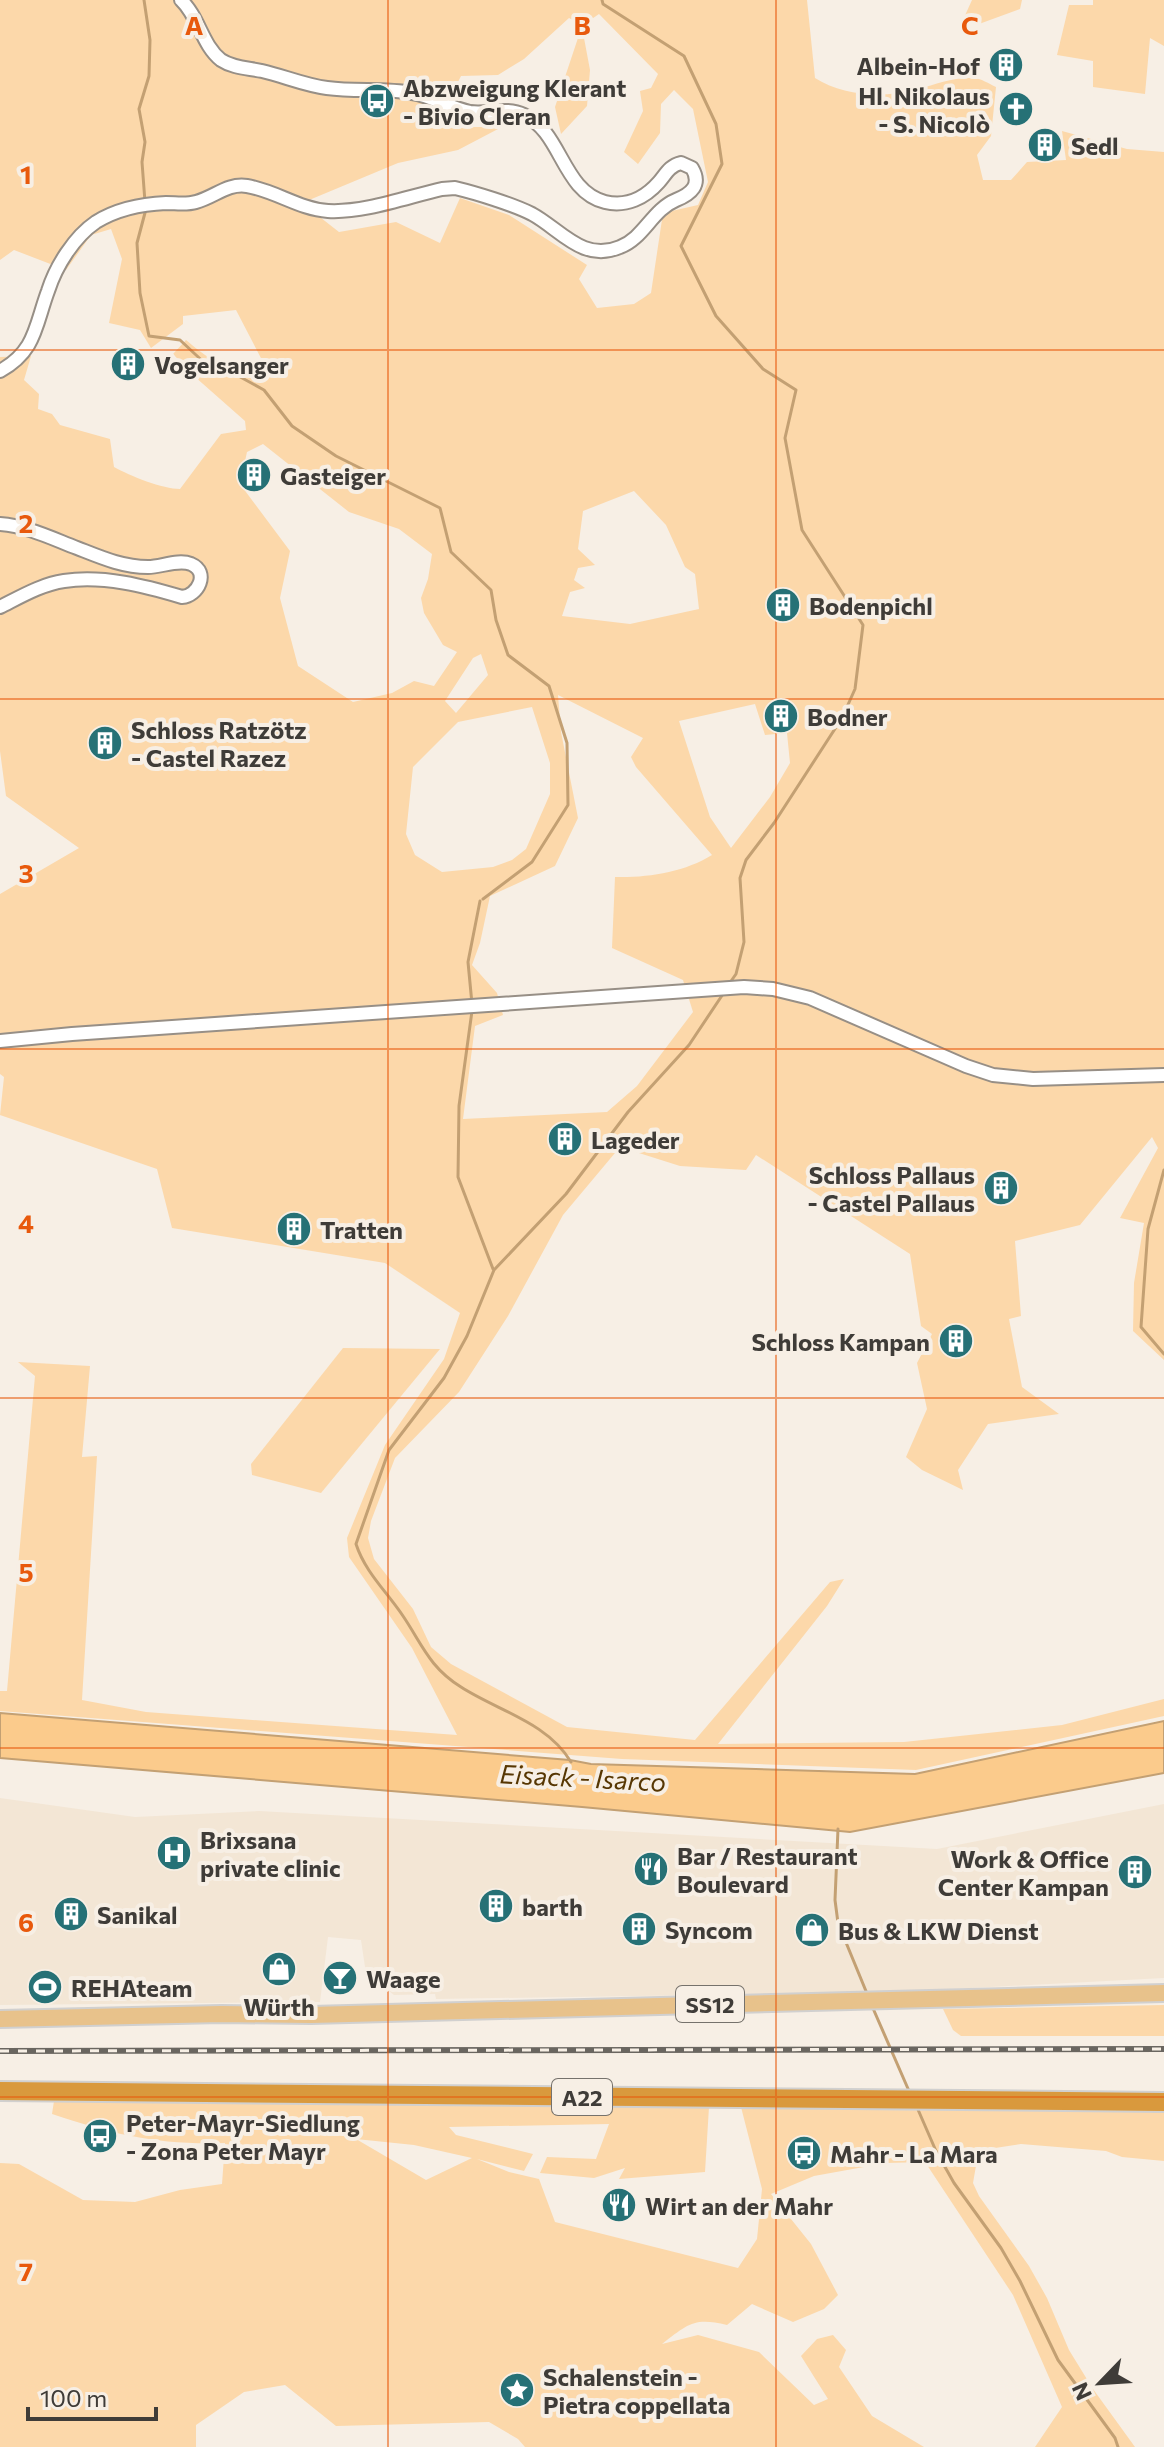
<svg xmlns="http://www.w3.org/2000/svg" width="1164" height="2447" font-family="Commissioner,sans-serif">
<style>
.built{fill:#f3e6d5}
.green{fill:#fcd8aa;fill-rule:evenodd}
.water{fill:#fbcb8c;stroke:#c3a073;stroke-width:2}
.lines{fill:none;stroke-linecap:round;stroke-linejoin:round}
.stream{stroke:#c3a073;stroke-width:3}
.minor-casing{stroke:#978f86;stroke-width:16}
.major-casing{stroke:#d1d0cf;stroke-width:20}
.highway-casing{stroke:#d1d0cf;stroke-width:22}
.minor{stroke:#fff;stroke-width:12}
.major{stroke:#e8c28b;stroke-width:16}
.highway{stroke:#d9993d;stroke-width:18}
.rail-casing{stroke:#6a6660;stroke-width:6}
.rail{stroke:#f7efe5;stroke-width:3;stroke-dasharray:9;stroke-linecap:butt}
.grid{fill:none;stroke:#e8590c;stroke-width:2;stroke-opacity:0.55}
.labels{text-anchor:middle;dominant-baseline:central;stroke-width:8;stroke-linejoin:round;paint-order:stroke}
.shield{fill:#f7efe5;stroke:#76726c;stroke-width:2}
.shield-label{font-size:22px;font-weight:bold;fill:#3f3c38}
.poi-label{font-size:24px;font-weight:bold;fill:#3f3c38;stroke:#f7efe5;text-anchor:start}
.water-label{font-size:26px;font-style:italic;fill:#573703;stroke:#f7efe5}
.grid-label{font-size:26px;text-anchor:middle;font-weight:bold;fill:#e8590c;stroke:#f7efe5;stroke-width:8;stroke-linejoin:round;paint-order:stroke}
</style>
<rect width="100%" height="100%" fill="#f7efe5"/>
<path class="built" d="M0 1798 135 1817 259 1811 937 1849 1164 1804V1978L895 1992 436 1999 435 1994 394 1995 385 1988 368 1987 361 1940 328 1937 320 2002 0 2005Z"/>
<g class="green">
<path d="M0 0H807L815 78C845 97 885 98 918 89 936 84 954 77 973 78 981 78 989 84 996 87L991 136 977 155 983 180H1011L1027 162 1066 160 1062 131 1127 149 1164 152V1360L1133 1331 1134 1283 1144 1223 1120 1218 1158 1148 1152 1137 1080 1225 1015 1241 1021 1316 1009 1319 1022 1387 1059 1414 988 1424 958 1470 963 1490 922 1470 906 1457 927 1409 917 1363 932 1334 921 1326 910 1254 756 1155 746 1170 680 1166 620 1147 563 1215 508 1316 459 1392 395 1458 371 1521 368 1538 374 1559 413 1609 431 1647 451 1664 567 1727 695 1740 830 1582 844 1579 827 1606 718 1744 904 1742 1062 1725 1164 1699V1716L916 1770 622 1759 0 1711V1691H7L35 1376 18 1362 90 1366 82 1457 97 1456 82 1700 146 1712 457 1735 412 1648 349 1557 347 1538 385 1445 444 1359 460 1313 385 1263 172 1228 157 1169 0 1115 4 1077 0 1074V894L79 848 6 796 0 751V357L31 356 24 380 39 394 38 409 52 414 60 425 110 439 114 467C130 476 163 489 180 489L221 434 246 430 245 421 194 376 173 354 186 340C209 360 227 371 259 369L263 362 236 310 183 316V324L151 348 140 330 109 323 122 259 111 229 91 235 66 270 14 250 0 260ZM599 14 658 74 651 88 640 91 643 111 624 152 638 164 660 133 661 104 674 90 693 109 708 182 698 205 663 213 651 293 634 304 597 308 579 279 587 265 509 215 460 198 440 243 396 222 339 232 302 203 398 163 458 150 498 129 491 127H454L452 94 461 76 498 75 524 59 569 18 583 25ZM263 444 349 512 399 529 432 554 428 579 421 598 424 613 443 645 457 652 434 686 414 681 392 693 353 702 298 666 280 598 290 551 240 484 247 452ZM634 491 666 525 685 567 695 574 699 609 630 624 562 616 570 592 585 588 574 580 578 568 595 565 578 549 583 511ZM481 654 488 675 456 713 445 701 473 658ZM558 695 643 738 631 757 636 767 712 855C685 872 647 878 615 877L612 948 683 980 693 1012 637 1086 607 1112 463 1119 475 1026 503 1015 497 993 472 965 480 943 490 896 555 866 578 818 561 732ZM755 704 765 735 787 733 790 763 770 797 731 848 710 817 679 721ZM532 707 550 763V794L526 849 512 860 493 867 442 872 415 855 406 834 413 767 458 722Z"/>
<path d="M972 0H1022L1020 9 979 24 962 22Z"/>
<path d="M1093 0H1164V46L1150 38 1145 94 1093 87V61L1057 55 1069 5H1093Z"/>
<path d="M578 38H584L590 70 587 106 561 134 555 107Z"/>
<path d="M343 1348 440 1349 321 1493 252 1475 251 1464Z"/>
<path d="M1164 2005V2036H961L953 2030 943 2009Z"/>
<path d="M54 2101 709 2107 705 2172 619 2179 625 2168 594 2178 540 2173 547 2157 596 2159 609 2124 449 2127 456 2135 533 2154 524 2171 477 2159 509 2172 539 2179 555 2222 738 2268 757 2239 762 2189 741 2107 870 2110 1164 2111V2161L1122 2157 1106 2151 1021 2144 995 2148 983 2153 977 2160 973 2183 979 2196 1029 2266 1047 2298 1069 2350 1093 2389 1135 2447H1035L1062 2407 1013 2295 925 2162 886 2163 814 2176 771 2194 811 2244 838 2295 824 2309 793 2322 752 2304 727 2325C694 2317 688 2324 662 2344L698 2335 759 2352 814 2405 828 2399 801 2356 817 2339 833 2335 846 2350 839 2367 872 2416 924 2447H525L518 2439 489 2422 336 2426 285 2385 244 2392 196 2425V2447H0V2163L19 2164 83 2200 135 2202 180 2190 222 2184 225 2143C158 2145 115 2135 52 2114ZM356 2139 414 2145 472 2158 426 2180Z"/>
</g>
<path class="water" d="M0 1713 570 1760 591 1764 915 1774 1164 1721V1773L850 1832 582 1807 0 1758Z"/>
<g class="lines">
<g class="stream">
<path d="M144 0 150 40 149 76 139 109 145 142 142 162 145 202"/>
<path d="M602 0 603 4 684 56 716 124 722 164 681 246 716 316 763 369 796 390 785 438 802 530 863 625 855 689 842 718 774 823 746 860 740 878 744 942 736 974 729 984"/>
<path d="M146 209 137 243 140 293 149 336 180 340 211 369 233 373 264 390 292 426 336 456 440 508 451 552 491 590 496 620 508 655 549 686 567 743 568 805 532 862 483 899"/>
<path d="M472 1004 468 962 480 901"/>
<path d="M472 1011 459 1106 458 1177 493 1269"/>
<path d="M1164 1170 1148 1229 1141 1327 1164 1354"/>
<path d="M571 1762C547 1722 498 1711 461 1687 429 1667 422 1644 403 1616 387 1592 365 1572 356 1544L389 1450 444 1378 467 1336 494 1270 566 1194 628 1112 689 1045 723 994"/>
<path d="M838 1829 835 1900 838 1923 868 1996"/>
<path d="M872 2006 909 2091"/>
<path d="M916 2105 936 2151 954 2183 1001 2248 1020 2281 1058 2360 1115 2438 1118 2447"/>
</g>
<g class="minor-casing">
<g id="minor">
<path d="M0 371C36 351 35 326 48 291 56 266 74 237 96 222 117 209 142 204 166 203 176 203 186 205 196 202 215 197 227 183 247 186 276 191 299 209 328 211 364 213 407 197 442 189L455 188C476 193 512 204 532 214 560 229 583 263 620 247 644 238 652 210 676 200 691 194 702 185 692 168L681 163C669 166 666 174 659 182 645 198 626 207 605 202 562 191 562 132 524 115 506 106 488 115 470 112 450 108 432 96 412 93 384 88 355 92 327 88 304 85 284 76 262 71 248 68 233 68 221 60 202 45 199 17 181 0"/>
<path d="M0 524C27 526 51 538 77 548 100 557 122 567 148 567 161 567 178 559 191 564 210 572 198 596 182 597 145 586 103 575 64 581 42 584 20 597 0 607"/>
<path d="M0 1041 72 1034 744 987 773 989 810 998 966 1066 993 1075 1033 1079 1164 1075"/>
</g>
</g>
<g class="major-casing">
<path id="major" d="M0 2019 221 2014 311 2015 1164 1993"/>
</g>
<g class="highway-casing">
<path id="highway" d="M0 2091 1164 2102"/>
</g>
<use href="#minor" class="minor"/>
<use href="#major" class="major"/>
<use href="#highway" class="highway"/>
<g class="rail-casing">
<path id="rail" d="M0 2051 1164 2049"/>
</g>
<use href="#rail" class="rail"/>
</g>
<path class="grid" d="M388 0V2447M776 0V2447M0 350H1164M0 699H1164M0 1049H1164M0 1398H1164M0 1748H1164M0 2097H1164"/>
<defs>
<g id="building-disc" transform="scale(1.8)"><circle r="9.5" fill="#267176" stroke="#f7efe5"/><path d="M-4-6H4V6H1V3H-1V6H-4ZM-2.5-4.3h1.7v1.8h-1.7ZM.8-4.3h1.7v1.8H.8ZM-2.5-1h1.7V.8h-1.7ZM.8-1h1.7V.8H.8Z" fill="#fff"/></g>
<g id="bus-disc" transform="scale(1.8)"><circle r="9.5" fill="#267176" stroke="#f7efe5"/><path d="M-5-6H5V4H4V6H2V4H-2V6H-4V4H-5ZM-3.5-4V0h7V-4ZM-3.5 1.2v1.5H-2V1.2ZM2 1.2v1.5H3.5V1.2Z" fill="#fff"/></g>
<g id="church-disc" transform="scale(1.8)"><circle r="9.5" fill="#267176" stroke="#f7efe5"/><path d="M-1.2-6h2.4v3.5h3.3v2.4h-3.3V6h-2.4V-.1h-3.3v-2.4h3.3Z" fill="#fff"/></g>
<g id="hospital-disc" transform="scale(1.8)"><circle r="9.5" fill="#267176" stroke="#f7efe5"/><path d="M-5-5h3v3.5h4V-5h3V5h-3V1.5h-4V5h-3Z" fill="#fff"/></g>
<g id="restaurant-disc" transform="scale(1.8)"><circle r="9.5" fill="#267176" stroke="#f7efe5"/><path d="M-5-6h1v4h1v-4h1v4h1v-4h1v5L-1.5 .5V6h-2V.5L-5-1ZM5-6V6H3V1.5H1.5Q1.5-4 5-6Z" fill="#fff"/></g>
<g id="shop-disc" transform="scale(1.8)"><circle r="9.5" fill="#267176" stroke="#f7efe5"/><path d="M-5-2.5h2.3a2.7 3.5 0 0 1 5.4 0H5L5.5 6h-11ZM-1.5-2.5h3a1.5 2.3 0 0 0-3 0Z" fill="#fff"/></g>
<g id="bar-disc" transform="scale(1.8)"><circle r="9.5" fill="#267176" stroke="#f7efe5"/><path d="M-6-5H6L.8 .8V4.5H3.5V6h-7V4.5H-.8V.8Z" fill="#fff"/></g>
<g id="stadium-disc" transform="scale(1.8)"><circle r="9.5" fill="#267176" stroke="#f7efe5"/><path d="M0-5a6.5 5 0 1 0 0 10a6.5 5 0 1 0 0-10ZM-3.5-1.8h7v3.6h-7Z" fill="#fff"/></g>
<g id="sight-disc" transform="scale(1.8)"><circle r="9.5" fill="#267176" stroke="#f7efe5"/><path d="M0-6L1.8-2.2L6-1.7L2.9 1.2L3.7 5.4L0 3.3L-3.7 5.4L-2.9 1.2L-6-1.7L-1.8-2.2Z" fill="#fff"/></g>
</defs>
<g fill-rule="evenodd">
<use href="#building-disc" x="1006" y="65"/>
<use href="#bus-disc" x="377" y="101"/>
<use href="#church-disc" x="1016" y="109"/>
<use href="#building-disc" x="1045" y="145"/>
<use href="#building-disc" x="128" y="364"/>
<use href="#building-disc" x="254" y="475"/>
<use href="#building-disc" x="783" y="605"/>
<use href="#building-disc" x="781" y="716"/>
<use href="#building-disc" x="105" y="743"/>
<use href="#building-disc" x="565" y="1139"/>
<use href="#building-disc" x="1001" y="1188"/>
<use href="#building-disc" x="294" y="1229"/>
<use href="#building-disc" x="956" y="1341"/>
<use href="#hospital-disc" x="174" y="1853"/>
<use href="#restaurant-disc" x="651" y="1869"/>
<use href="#building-disc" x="1135" y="1872"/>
<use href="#building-disc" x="496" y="1906"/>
<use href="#building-disc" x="71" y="1914"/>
<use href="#building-disc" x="639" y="1929"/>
<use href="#shop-disc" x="812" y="1930"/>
<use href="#shop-disc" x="279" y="1969"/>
<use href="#bar-disc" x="340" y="1978"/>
<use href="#stadium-disc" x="45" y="1987"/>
<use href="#bus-disc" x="100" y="2136"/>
<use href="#bus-disc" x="804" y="2153"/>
<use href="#restaurant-disc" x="619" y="2205"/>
<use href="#sight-disc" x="517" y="2390"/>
</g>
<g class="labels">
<g class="shield">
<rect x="676" y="1986" width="68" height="36" rx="6"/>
<rect x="552" y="2079" width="60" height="36" rx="6"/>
</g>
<g class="shield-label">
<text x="710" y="2004">SS12</text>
<text x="582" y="2097">A22</text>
</g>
<g class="poi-label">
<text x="980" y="65" text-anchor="end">Albein-Hof</text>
<text x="403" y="87">Abzweigung Klerant<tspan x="403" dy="28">- Bivio Cleran</tspan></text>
<text x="990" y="95" text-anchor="end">Hl. Nikolaus<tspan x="990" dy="28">- S. Nicolò</tspan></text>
<text x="1071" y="145">Sedl</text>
<text x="154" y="364">Vogelsanger</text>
<text x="280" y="475">Gasteiger</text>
<text x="809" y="605">Bodenpichl</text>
<text x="807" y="716">Bodner</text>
<text x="131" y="729">Schloss Ratzötz<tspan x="131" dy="28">- Castel Razez</tspan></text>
<text x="591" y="1139">Lageder</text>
<text x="975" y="1174" text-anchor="end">Schloss Pallaus<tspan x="975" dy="28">- Castel Pallaus</tspan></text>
<text x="320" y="1229">Tratten</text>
<text x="930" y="1341" text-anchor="end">Schloss Kampan</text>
<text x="200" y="1839">Brixsana<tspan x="200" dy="28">private clinic</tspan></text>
<text x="677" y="1855">Bar / Restaurant<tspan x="677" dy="28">Boulevard</tspan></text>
<text x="1109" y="1858" text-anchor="end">Work &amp; Office<tspan x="1109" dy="28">Center Kampan</tspan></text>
<text x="522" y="1906">barth</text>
<text x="97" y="1914">Sanikal</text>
<text x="665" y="1929">Syncom</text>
<text x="838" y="1930">Bus &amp; LKW Dienst</text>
<text x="366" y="1978">Waage</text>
<text x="71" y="1987">REHAteam</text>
<text x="279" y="2006" text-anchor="middle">Würth</text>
<text x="126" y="2122">Peter-Mayr-Siedlung<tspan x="126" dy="28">- Zona Peter Mayr</tspan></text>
<text x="830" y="2153">Mahr - La Mara</text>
<text x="645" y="2205">Wirt an der Mahr</text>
<text x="543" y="2376">Schalenstein -<tspan x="543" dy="28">Pietra coppellata</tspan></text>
</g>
<g class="water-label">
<text transform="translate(583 1777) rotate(3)">Eisack - Isarco</text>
</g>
</g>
<g class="grid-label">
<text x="194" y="35">A</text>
<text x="582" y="35">B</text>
<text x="970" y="35">C</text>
<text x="26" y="184">1</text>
<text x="26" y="533">2</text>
<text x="26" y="883">3</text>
<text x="26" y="1233">4</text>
<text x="26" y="1582">5</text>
<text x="26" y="1932">6</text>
<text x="26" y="2281">7</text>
</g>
<g transform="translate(1100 2383) rotate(245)" stroke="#f7efe5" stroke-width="6" paint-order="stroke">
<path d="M0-6L14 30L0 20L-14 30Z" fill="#3f3c38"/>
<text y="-12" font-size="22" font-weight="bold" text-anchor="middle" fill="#3f3c38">N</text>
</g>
<path d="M28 2407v12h128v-12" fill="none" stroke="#3f3c38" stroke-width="4"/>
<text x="40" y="2407" font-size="24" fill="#3f3c38" stroke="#f7efe5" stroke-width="6" paint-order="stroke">100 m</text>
</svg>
